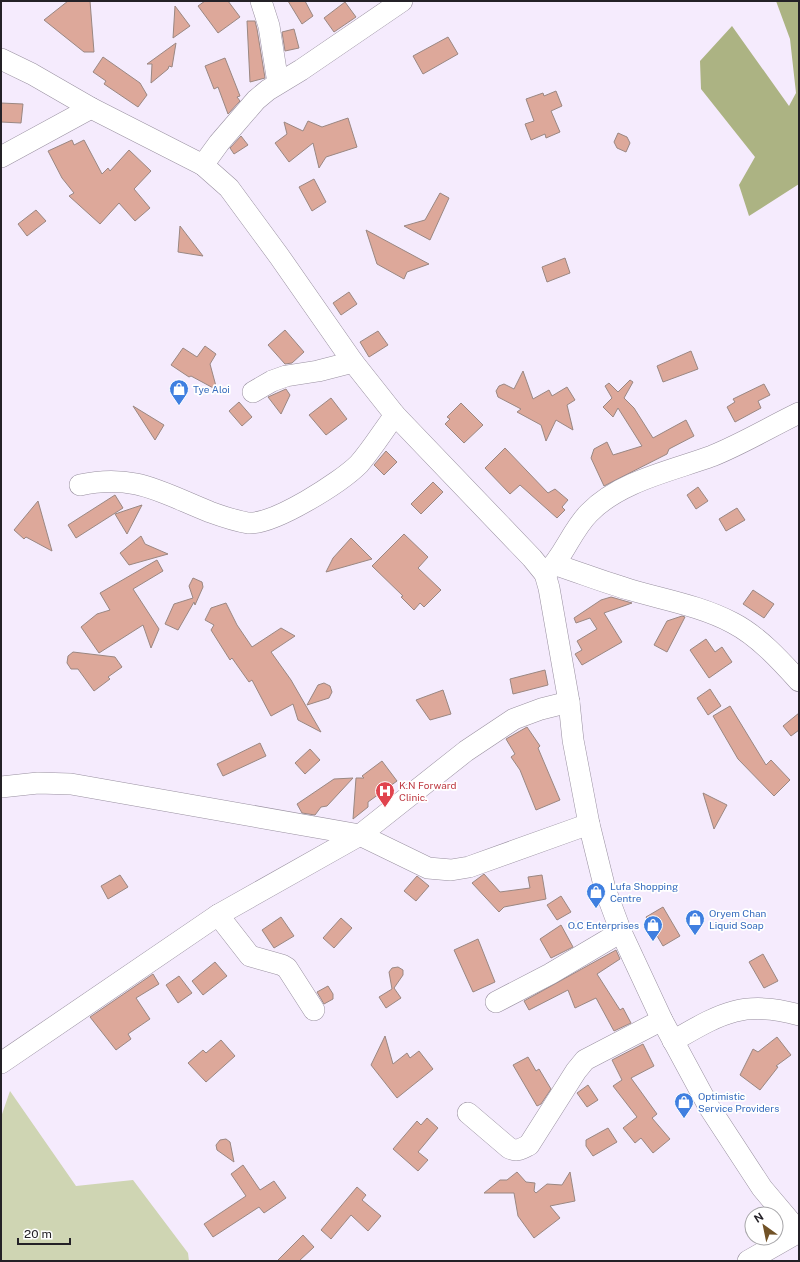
<svg xmlns="http://www.w3.org/2000/svg" width="800" height="1262" font-family="'Public Sans',sans-serif">
<style>
.green{fill:#cfd5b3}
.forest{fill:#acb383}
.building{fill:#dda89a;stroke:#9a8782}
.lines{fill:none;stroke-linecap:round;stroke-linejoin:round}
.minor-casing{stroke:#9990a0;stroke-width:22}
.minor{stroke:#fff;stroke-width:21}
.labels{text-anchor:middle;dominant-baseline:central;stroke-width:3.5;stroke-linejoin:round;paint-order:stroke}
.shop-label{font-size:10px;fill:#366cbe;stroke:#fff;text-anchor:start}
.health-label{font-size:10px;fill:#be3a42;stroke:#fff;text-anchor:start}
</style>
<rect width="100%" height="100%" fill="#f5ebfd"/>
<path class="green" d="M10 1091 76 1186 133 1180 188 1253 189 1261H1V1117Z"/>
<path class="forest" d="M776 1H799V184L749 216 739 185 755 157 701 89 700 61 732 26 789 106 796 93 790 39Z"/>
<g class="building">
<path d="M68 1H90L94 52H84L44 20Z"/>
<path d="M205 1H228L240 17 218 33 198 6Z"/>
<path d="M288 1H305L313 16 302 24Z"/>
<path d="M345 2 356 17 334 32 324 18Z"/>
<path d="M175 6 190 26 173 38Z"/>
<path d="M247 21H255L257 29 265 78 250 82Z"/>
<path d="M294 29 299 48 285 51 282 32Z"/>
<path d="M448 37 458 54 423 74 413 56Z"/>
<path d="M176 43 172 67 169 66 168 69 151 83 152 64H147Z"/>
<path d="M103 57 140 83 147 95 138 107 104 84 106 81 93 72Z"/>
<path d="M225 58 240 96 237 97 240 101 228 114 218 87 214 89 205 66Z"/>
<path d="M556 91 562 106 551 111 560 132 546 138 545 134 531 140 525 124 534 121 526 99 543 93 544 96Z"/>
<path d="M1 103 23 104 21 123 1 122Z"/>
<path d="M348 118 357 147 326 157 319 168 313 143 289 162 275 143 287 134 284 122 303 131 308 121 322 127Z"/>
<path d="M618 133 627 137 630 143 626 152 617 148 614 142Z"/>
<path d="M241 136 248 145 234 154 230 148Z"/>
<path d="M72 140 74 145 84 140 102 174 108 168 110 171 129 150 151 171 134 189 150 208 135 221 119 203 100 224 69 196 74 193 62 178 48 151Z"/>
<path d="M314 179 326 202 312 211 299 187Z"/>
<path d="M440 193 449 198 430 240 404 226 425 220Z"/>
<path d="M36 210 46 221 27 236 18 224Z"/>
<path d="M180 226 203 256 178 252Z"/>
<path d="M366 230 429 264 407 272 404 279 377 264Z"/>
<path d="M565 258 570 273 547 282 542 267Z"/>
<path d="M349 292 357 304 341 315 333 303Z"/>
<path d="M285 330 304 352 292 363 285 364 268 345Z"/>
<path d="M378 331 388 345 369 357 360 342Z"/>
<path d="M205 346 216 354 210 364 217 390 191 376 189 377 171 365 183 348 197 357Z"/>
<path d="M691 351 698 369 663 382 657 366Z"/>
<path d="M523 371 533 399 549 390 552 396 567 387 575 400 567 405 573 430 556 420 546 441 541 425 517 412 521 409 498 397 496 391 499 386 504 384 514 389Z"/>
<path d="M630 380 633 382 624 398 634 408 653 438 686 420 694 436 669 449 667 454 604 486 591 458 594 449 607 442 613 455 642 446 618 408 613 417 603 407 612 398 605 386 609 383 618 392Z"/>
<path d="M764 384 770 395 758 401 761 408 735 422 727 407 735 402 733 399Z"/>
<path d="M286 389 290 395 281 414 268 397Z"/>
<path d="M331 398 347 419 326 435 309 415Z"/>
<path d="M239 402 252 417 242 426 229 411Z"/>
<path d="M461 403 483 425 464 443 445 424 450 419 447 417Z"/>
<path d="M133 406 164 425 155 440Z"/>
<path d="M505 448 548 493 555 489 568 500 562 507 565 510 557 518 520 485 510 494 485 468Z"/>
<path d="M386 451 397 462 384 475 374 465Z"/>
<path d="M433 482 443 492 421 514 411 504Z"/>
<path d="M698 487 708 501 696 509 687 495Z"/>
<path d="M115 495 123 508 76 538 68 525Z"/>
<path d="M38 501 52 551 26 537 24 539 14 530Z"/>
<path d="M142 505 127 534 115 514Z"/>
<path d="M737 508 745 520 726 531 719 519Z"/>
<path d="M404 534 428 557 418 568 441 590 424 607 420 603 414 610 401 597 403 596 372 566Z"/>
<path d="M141 536 145 544 168 554 129 565 120 553Z"/>
<path d="M351 538 372 559 326 572 333 558Z"/>
<path d="M157 560 163 571 133 589 159 629 151 648 143 625 99 653 81 627 97 614 110 610 100 593Z"/>
<path d="M193 578 202 582 203 587 195 605 194 602 178 630 165 624 174 604 193 598 189 586Z"/>
<path d="M753 590 774 604 764 618 743 604Z"/>
<path d="M611 597 632 603 604 613 622 642 582 665 575 654 582 650 577 641 597 629 590 618 576 623 574 618 601 600Z"/>
<path d="M226 603 237 625 252 647 281 628 295 636 271 652 291 680 321 732 298 720 293 704 271 716 252 680 249 682 232 658 230 660 211 630 214 625 205 620 211 608Z"/>
<path d="M682 616 685 617 667 652 654 645 667 621Z"/>
<path d="M706 639 715 652 722 647 732 662 709 678 690 650Z"/>
<path d="M73 652 115 657 122 667 108 677 110 679 94 691 78 669H71L67 663 68 656Z"/>
<path d="M545 670 548 685 513 694 510 679Z"/>
<path d="M324 683 330 686 332 692 329 698 307 705 318 685Z"/>
<path d="M710 689 721 706 708 715 697 698Z"/>
<path d="M443 690 451 714 430 720 416 700Z"/>
<path d="M730 706 766 765 771 760 790 780 774 796 738 759 713 716Z"/>
<path d="M799 713V730L791 736 783 726Z"/>
<path d="M527 727 540 746 538 748 560 800 536 810 520 770 511 757 515 754 506 739Z"/>
<path d="M260 743 266 756 223 776 217 764Z"/>
<path d="M310 749 320 760 305 774 295 763Z"/>
<path d="M382 761 397 781 368 802V807L353 819 356 778H364L362 776Z"/>
<path d="M353 778 327 806 321 807 315 815 302 813 297 804 334 779Z"/>
<path d="M703 793 727 805 714 829Z"/>
<path d="M484 874 500 892 530 888 528 877 542 875 546 899 504 907 499 912 472 883Z"/>
<path d="M120 875 128 887 108 899 101 886Z"/>
<path d="M417 876 429 886 416 901 404 891Z"/>
<path d="M561 896 571 912 557 920 547 905Z"/>
<path d="M663 907 680 936 663 946 646 917Z"/>
<path d="M281 917 294 936 274 948 262 930Z"/>
<path d="M341 918 352 928 334 948 323 938Z"/>
<path d="M561 925 573 947 551 958 540 939Z"/>
<path d="M478 939 495 982 473 992 454 950Z"/>
<path d="M616 950 620 959 597 974 620 1010 623 1008 631 1023 614 1031 596 998 575 1008 568 990 529 1010 524 1001Z"/>
<path d="M763 954 778 981 764 988 749 962Z"/>
<path d="M215 962 227 976 203 995 192 981Z"/>
<path d="M398 967 403 970V975L394 988 401 998 386 1008 379 997 392 989 389 972 392 968Z"/>
<path d="M153 974 159 984 136 998 150 1019 128 1034 131 1039 116 1050 90 1017Z"/>
<path d="M179 976 192 993 178 1003 166 985Z"/>
<path d="M328 986 333 994V999L324 1004 317 992Z"/>
<path d="M385 1036 393 1064 407 1053 410 1058 419 1051 433 1069 397 1098 371 1065Z"/>
<path d="M777 1037 791 1055 776 1066 778 1067 760 1090 740 1075 753 1049 758 1052Z"/>
<path d="M221 1040 235 1056 206 1082 188 1063 203 1050 206 1053Z"/>
<path d="M643 1044 654 1066 631 1078 657 1114 652 1118 670 1139 653 1153 641 1138 635 1143 623 1128 637 1117 613 1086 622 1080 612 1060Z"/>
<path d="M528 1057 536 1071 539 1069 551 1089 541 1104 537 1106 513 1065Z"/>
<path d="M588 1085 598 1100 587 1107 577 1093Z"/>
<path d="M427 1118 438 1128 418 1152 428 1160 418 1171 393 1149 417 1121 421 1125Z"/>
<path d="M608 1128 617 1142 593 1156 586 1146V1140Z"/>
<path d="M226 1139 230 1142 234 1162 217 1150 216 1145 220 1140Z"/>
<path d="M243 1165 260 1190 274 1181 286 1198 264 1213 259 1207 213 1237 204 1224 246 1196 231 1174Z"/>
<path d="M517 1172 526 1182 535 1183 534 1191 536 1193 547 1184 562 1185 570 1172 575 1201 550 1206 560 1218 534 1238 518 1216 514 1193H484L500 1180H507Z"/>
<path d="M357 1187 366 1195 362 1200 381 1216 368 1231 351 1215 331 1239 321 1230Z"/>
<path d="M303 1235 314 1247 299 1261H277Z"/>
</g>
<g class="lines">
<g class="minor-casing">
<g id="minor">
<path d="M261 1 269 26 278 83"/>
<path d="M1 59 32 74 91 108 203 165 229 188 279 256 353 362 395 415 532 558 545 574 549 588 569 702 573 740 589 824 605 889 621 932 662 1020 709 1107 762 1188 799 1232"/>
<path d="M1 157 91 108"/>
<path d="M203 165 219 143 256 100 268 90 301 70 402 1"/>
<path d="M253 392 272 381 286 376 318 371 353 362"/>
<path d="M80 485C134 473 162 493 210 512 221 516 236 521 248 523 274 525 341 482 359 464 372 449 383 431 395 415"/>
<path d="M556 565C581 573 606 583 631 590 665 600 701 606 733 623 758 636 780 660 799 681"/>
<path d="M545 574C564 557 571 531 589 513 620 481 671 471 712 456 742 444 770 427 799 413"/>
<path d="M1 787 38 783 71 784 360 835 428 868 451 870 469 867 589 824"/>
<path d="M218 915 250 956 282 965 287 968 314 1010"/>
<path d="M496 1002 550 974 621 932"/>
<path d="M673 1041C720 1014 743 999 799 1015"/>
<path d="M1 1063 218 915 360 835 466 751 514 719 541 709 569 702"/>
<path d="M468 1113 509 1148C517 1152 521 1149 529 1145L576 1071 585 1060 662 1020"/>
<path d="M748 1261 799 1232"/>
</g>
</g>
<use href="#minor" class="minor"/>
</g>
<defs>
<g id="shop-pin" transform="scale(1)"><path d="M0 17L-7.5 6A9.5 9.5 0 1 1 7.5 6Z" fill="#3f7fe0" stroke="#fff"/><path d="M-5-2.5h2.3a2.7 3.5 0 0 1 5.4 0H5L5.5 6h-11ZM-1.5-2.5h3a1.5 2.3 0 0 0-3 0Z" fill="#fff"/></g>
<g id="hospital-pin" transform="scale(1)"><path d="M0 17L-7.5 6A9.5 9.5 0 1 1 7.5 6Z" fill="#e0444e" stroke="#fff"/><path d="M-5-5h3v3.5h4V-5h3V5h-3V1.5h-4V5h-3Z" fill="#fff"/></g>
</defs>
<g fill-rule="evenodd">
<use href="#shop-pin" x="179" y="389"/>
<use href="#hospital-pin" x="385" y="791"/>
<use href="#shop-pin" x="596" y="892"/>
<use href="#shop-pin" x="695" y="919"/>
<use href="#shop-pin" x="653" y="925"/>
<use href="#shop-pin" x="684" y="1102"/>
</g>
<g class="labels">
<g class="shop-label">
<text x="193" y="389">Tye Aloi</text>
<text x="610" y="886">Lufa Shopping<tspan x="610" dy="12">Centre</tspan></text>
<text x="709" y="913">Oryem Chan<tspan x="709" dy="12">Liquid Soap</tspan></text>
<text x="639" y="925" text-anchor="end">O.C Enterprises</text>
<text x="698" y="1096">Optimistic<tspan x="698" dy="12">Service Providers</tspan></text>
</g>
<g class="health-label">
<text x="399" y="785">K.N Forward<tspan x="399" dy="12">Clinic.</tspan></text>
</g>
</g>
<rect width="800" height="1262" fill="none" stroke="#242127" stroke-width="4"/>
<g transform="translate(764 1226) rotate(327)"><circle r="19" fill="#ffffff" stroke="#a7a6a9"/>
<path d="M0-3L7 15L0 10L-7 15Z" fill="#715227"/>
<text y="-6" font-size="11" font-weight="bold" text-anchor="middle" fill="#242127">N</text>
</g>
<path d="M18 1238v6h52v-6" fill="none" stroke="#242127" stroke-width="2"/>
<text x="24" y="1238" font-size="12" fill="#242127" stroke="#ffffff" stroke-width="3" paint-order="stroke">20 m</text>
</svg>
